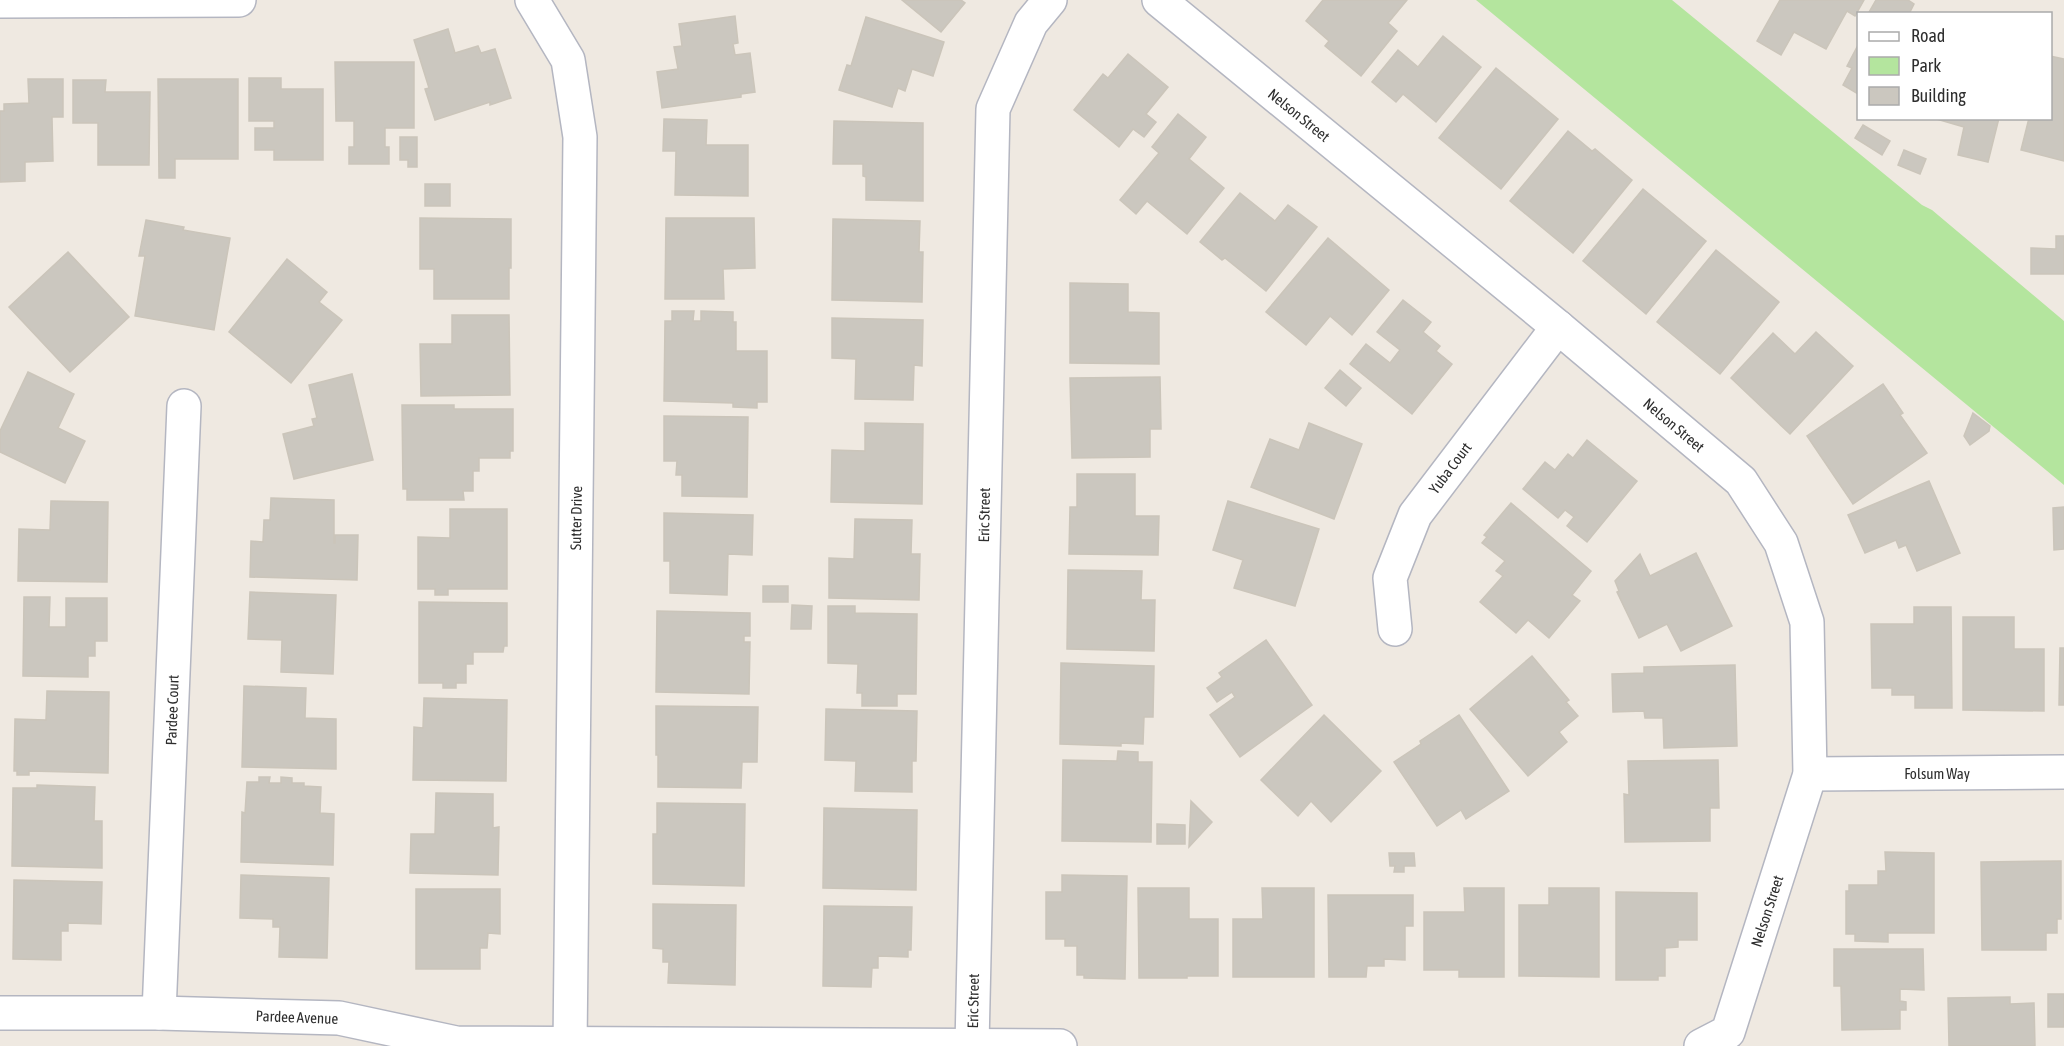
<svg xmlns="http://www.w3.org/2000/svg" width="2064" height="1046" font-family="'Asap Condensed',sans-serif">
<style>
.green{fill:#b4e59e}
.building{fill:#cbc7bf;stroke:#cbc5ba;stroke-width:1.5}
.lines{fill:none;stroke-linecap:round;stroke-linejoin:round}
.minor-casing{stroke:#b4b6c1;stroke-width:36}
.minor{stroke:#fff;stroke-width:33}
.labels{text-anchor:middle;dominant-baseline:central;stroke-width:6;stroke-linejoin:round;paint-order:stroke}
.street-label{font-size:15px;fill:#2e2e2e;stroke:#fff}
</style>
<rect width="100%" height="100%" fill="#efe9e1"/>
<path class="green" d="M1476 0H1672L1922 205 1932 210 2064 321V485Z"/>
<g class="building">
<path d="M902 0H961L965 3 941 32Z"/>
<path d="M1323 0H1407L1388 23 1397 31 1361 76 1325 46 1329 41 1306 21Z"/>
<path d="M1780 0H1864L1855 16 1847 11 1826 49 1794 32 1781 55 1757 41Z"/>
<path d="M1876 0H1908L1914 4 1909 14H1868Z"/>
<path d="M735 16 738 43 733 44 735 55 750 53 755 92 741 94V97L662 108 657 72 678 69 674 47 682 46 679 24Z"/>
<path d="M866 17 944 42 933 76 912 69 905 91 898 88 892 107 839 90 847 65 851 66Z"/>
<path d="M448 29 455 53 478 46 481 53 495 49 511 98 490 105V102L435 120 425 89 429 88 414 40Z"/>
<path d="M1443 36 1481 67 1436 122 1403 94 1396 102 1372 82 1398 50 1418 67Z"/>
<path d="M1858 45V94L1843 85 1852 68 1847 66Z"/>
<path d="M1128 54 1168 87 1146 114 1156 122 1144 137 1133 129 1119 147 1074 110 1103 74 1108 78Z"/>
<path d="M2050 56 2064 59V161L2021 150 2029 118H2050Z"/>
<path d="M335 62H414V128H385V147H389V164H349V147H354V121H336Z"/>
<path d="M1496 68 1558 119 1501 189 1439 138Z"/>
<path d="M249 78H281V89H323V160H274V150H255V128H274V121H249Z"/>
<path d="M28 79H63V117H52L53 161 25 162V181L0 182V111H4V104L29 103Z"/>
<path d="M158 79H238V159H175V178H159Z"/>
<path d="M73 80H106L105 92H150L149 165H98V123H73Z"/>
<path d="M1178 114 1206 137 1189 159 1224 188 1187 234 1147 201 1136 214 1120 200 1159 153 1152 147Z"/>
<path d="M1933 118H1999L1988 162 1958 155 1964 127Z"/>
<path d="M664 119 707 120 706 145H748V196L675 195 676 151H663Z"/>
<path d="M834 121 923 123V201L866 200V177L863 176V164H833Z"/>
<path d="M1863 125 1890 141 1882 155 1855 138Z"/>
<path d="M1568 131 1592 151 1595 149 1632 180 1573 253 1510 201Z"/>
<path d="M400 137H417V167H408V160H400Z"/>
<path d="M1904 150 1926 159 1920 174 1898 165Z"/>
<rect x="425" y="184" width="25" height="22"/>
<path d="M1643 189 1706 241 1646 314 1583 261Z"/>
<path d="M1240 193 1275 221 1288 205 1317 227 1266 291 1225 258 1222 260 1200 242Z"/>
<path d="M420 218 511 219V268H509V299H434V269H420Z"/>
<path d="M666 218H754L755 268 723 269 724 299H665Z"/>
<path d="M833 219 920 221 919 252H923L922 302 832 300Z"/>
<path d="M146 220 184 227 183 230 230 238 214 330 135 316 145 256H139Z"/>
<path d="M2056 236H2064V274H2031V248L2056 249Z"/>
<path d="M1328 238 1389 290 1352 335 1330 316 1306 345 1266 312Z"/>
<path d="M1716 250 1779 302 1720 374 1657 322Z"/>
<path d="M68 252 129 317 70 372 9 307Z"/>
<path d="M287 259 327 292 319 302 342 320 291 383 229 332Z"/>
<path d="M1070 283 1128 284V312L1159 313V364L1070 363Z"/>
<path d="M1403 300 1431 322 1423 332 1440 346 1436 351 1452 364 1412 414 1350 364 1366 344 1390 363 1400 350 1377 332Z"/>
<path d="M672 311H694L693 321H701V311L733 312V322H736V351H767V402H757V408L733 407V403L664 401 665 321H672Z"/>
<path d="M452 315H509L510 395 421 396 420 344H452Z"/>
<path d="M832 318 923 320 922 366 914 365 913 400 855 399 856 359 832 358Z"/>
<path d="M1816 332 1853 366 1790 434 1731 378 1773 333 1795 354Z"/>
<path d="M1340 370 1361 388 1346 406 1325 388Z"/>
<path d="M28 372 74 394 58 428 85 441 65 483 0 452V431Z"/>
<path d="M352 374 373 460 294 479 283 434 314 426 312 419 317 418 309 385Z"/>
<path d="M1160 377 1161 429H1150V457L1072 458 1070 378Z"/>
<path d="M1883 384 1903 413 1900 415 1927 453 1853 504 1807 436Z"/>
<path d="M402 405H454V409H513V451H510V458H479V471H473V491H463L464 500H407V489H403Z"/>
<path d="M1973 413 1990 426 1989 431 1970 445 1964 436Z"/>
<path d="M664 416 748 417 747 497 682 496V475H676L677 461H664Z"/>
<path d="M865 423 923 424 922 504 831 502 832 450 865 451Z"/>
<path d="M1309 423 1362 444 1334 519 1251 487 1270 439 1299 450Z"/>
<path d="M1587 440 1637 481 1587 542 1567 526 1574 517 1565 510 1558 518 1523 489 1545 462 1555 470 1568 454 1573 458Z"/>
<path d="M1077 474H1135V516H1159L1158 555 1069 554 1070 507H1077Z"/>
<path d="M1929 481 1960 553 1917 571 1906 545 1899 548 1896 540 1865 553 1848 515Z"/>
<path d="M271 498 334 500V543H335V535H358L357 580 250 577 251 541 263 542 264 520H270Z"/>
<path d="M51 501 108 502 107 582 18 581 19 529 50 530Z"/>
<path d="M1228 501 1319 529 1295 606 1234 588 1243 560 1213 550Z"/>
<path d="M1511 503 1591 571 1572 595 1580 601 1549 638 1528 620 1516 633 1480 602 1503 576 1496 571 1505 561 1482 543 1487 537 1484 535Z"/>
<path d="M2064 507V549L2054 550 2053 508Z"/>
<path d="M450 509H507V589H448V595H435V589H418V537L450 538Z"/>
<path d="M664 513 753 515 752 555 728 554 727 595 670 593V561H664Z"/>
<path d="M855 519 912 520 911 554H920L919 600 829 598V558L854 559Z"/>
<path d="M1696 553 1732 626 1681 651 1667 624 1639 638 1617 592 1619 591 1615 581 1640 554 1650 576Z"/>
<path d="M1068 570 1142 571 1141 600H1155L1154 651 1067 649Z"/>
<rect x="763" y="586" width="25" height="16"/>
<path d="M250 592 336 595 333 674 281 672 282 640 248 639Z"/>
<path d="M24 597H50L49 627H66V598H107V641H95V656H88V677L23 676Z"/>
<path d="M419 602 507 603V646H504L503 652H473V664H466V683H456V688H443V683H419Z"/>
<path d="M792 605 812 606 811 629H791Z"/>
<path d="M828 606H855V613L917 614 916 694H897V706H862V693H857L858 664 828 663Z"/>
<path d="M1914 607H1951L1952 708H1915V695H1892V688H1872L1871 624H1914Z"/>
<path d="M657 611 750 613V636H744V642H750L749 694 656 692Z"/>
<path d="M1963 617H2014V649H2044V711L1963 710Z"/>
<path d="M1266 640 1312 705 1240 757 1210 715 1235 697 1232 692 1217 702 1207 688 1222 677 1219 673Z"/>
<path d="M2060 648H2064V705H2059Z"/>
<path d="M1532 656 1569 700 1566 702 1578 716 1559 732 1567 742 1528 776 1470 709Z"/>
<path d="M1061 663 1154 666 1153 717H1144L1143 744 1121 743V746L1060 744Z"/>
<path d="M1735 665 1737 746 1664 748 1663 718H1645L1644 711 1613 712 1612 674 1644 673V667Z"/>
<path d="M244 686 306 688 305 718 336 719V769L242 767Z"/>
<path d="M47 691 109 692 108 773 29 771V775H17V771H14L15 719 46 720Z"/>
<path d="M424 698 507 700 506 781 413 780 414 727 423 728Z"/>
<path d="M656 706 758 707 757 762H742L741 788 658 787V755H656Z"/>
<path d="M826 709 917 711 916 761H912V792L855 791 856 761 825 760Z"/>
<path d="M1324 715 1381 771 1331 822 1311 801 1298 816 1261 780Z"/>
<path d="M1459 715 1509 791 1466 819 1461 810 1437 826 1394 762 1421 744 1420 741Z"/>
<path d="M1118 751 1138 752V762H1152L1151 842 1062 841 1063 760 1117 761Z"/>
<path d="M1718 760 1719 808H1710V841L1625 842 1624 794 1629 795 1628 761Z"/>
<path d="M259 777H270L269 783H281V777L292 778V783H304V786L321 787 320 813 334 814 333 865 241 862 242 812 245 813 247 782H259Z"/>
<path d="M37 785 95 787 94 821H102V868L12 866 13 788H37Z"/>
<path d="M436 793 493 794V828L499 827 498 875 410 873 411 834H435Z"/>
<path d="M1191 801 1212 822 1189 847Z"/>
<path d="M657 803 745 804 744 886 653 884V834H657Z"/>
<path d="M824 808 917 810 916 890 823 888Z"/>
<path d="M1157 824 1185 825V844H1157Z"/>
<path d="M1885 852 1934 853V933H1888V942L1855 941V934H1846V891H1849V885H1878V871H1886Z"/>
<path d="M1389 853H1414L1415 866H1404V872H1394L1395 866H1390Z"/>
<path d="M2061 861V919H2057V933H2046V950H1982L1981 862Z"/>
<path d="M241 875 329 878 327 958 279 957 280 927H273V919L240 918Z"/>
<path d="M1062 875 1127 876 1125 979 1084 978V975H1077V946H1065V939H1046V892H1062Z"/>
<path d="M14 880 102 882 101 924 68 923V931H61V960L13 959Z"/>
<path d="M1138 888H1189V919H1218V976H1187V978H1139Z"/>
<path d="M1262 888H1314V977H1233V919H1263Z"/>
<path d="M1464 888H1504V977H1459V970H1424V912H1465Z"/>
<path d="M1549 888H1599V977L1519 976V905H1549Z"/>
<path d="M416 889H500V934L488 933 487 948H480V969H416Z"/>
<path d="M1616 892 1697 893V940H1678V947L1665 948V976H1658V980H1616Z"/>
<path d="M1328 895H1413V926H1405V960L1384 959V966H1367L1366 977H1329Z"/>
<path d="M653 904 736 905 735 985 668 983 669 962H663V949L653 948Z"/>
<path d="M824 906 912 907 911 950H908V957L878 956V968H872L871 987 823 986Z"/>
<path d="M1834 949H1923L1924 990 1900 989V1001L1906 1002V1010H1900V1029L1842 1030 1841 986H1834Z"/>
<rect x="2048" y="994" width="16" height="33"/>
<path d="M2010 997V1004L2034 1003 2035 1046H1949L1948 998Z"/>
</g>
<g class="lines">
<g class="minor-casing">
<g id="minor">
<path d="M532 0 568 60 580 137 570 1046"/>
<path d="M1159 0 1558 327 1741 481 1781 543 1807 622 1810 774 1728 1032 1701 1046"/>
<path d="M0 1 239 0"/>
<path d="M1395 629 1390 578 1415 515 1558 327"/>
<path d="M1810 774 2064 772"/>
<path d="M0 1013H159L339 1018 456 1043 1060 1046"/>
<path d="M159 1013 184 406"/>
<path d="M972 1045 993 109 1031 23 1050 0"/>
</g>
</g>
<use href="#minor" class="minor"/>
</g>
<g class="labels">
<g class="street-label">
<text transform="translate(1299 115) rotate(39)">Nelson Street</text>
<text transform="translate(1674 425) rotate(40)">Nelson Street</text>
<text transform="translate(1450 468) rotate(-53)">Yuba Court</text>
<text transform="translate(984 515) rotate(-89)">Eric Street</text>
<text transform="translate(576 518) rotate(-89)">Sutter Drive</text>
<text transform="translate(172 710) rotate(-88)">Pardee Court</text>
<text x="1937" y="773">Folsum Way</text>
<text transform="translate(1767 911) rotate(-72)">Nelson Street</text>
<text transform="translate(973 1001) rotate(-89)">Eric Street</text>
<text transform="translate(297 1017) rotate(2)">Pardee Avenue</text>
</g>
</g>
<rect x="1857" y="12" width="195" height="108" fill="#ffffff" stroke="#ababab" stroke-width="1.5"/>
<rect x="1869" y="32" width="30" height="9" fill="#ffffff" stroke="#ababab" stroke-width="1.5"/>
<text x="1911" y="42" font-size="18" fill="#2e2e2e">Road</text>
<rect x="1869" y="57" width="30" height="18" fill="#b4e59e" stroke="#ababab" stroke-width="1.5"/>
<text x="1911" y="72" font-size="18" fill="#2e2e2e">Park</text>
<rect x="1869" y="87" width="30" height="18" fill="#cbc7bf" stroke="#ababab" stroke-width="1.5"/>
<text x="1911" y="102" font-size="18" fill="#2e2e2e">Building</text>
</svg>
